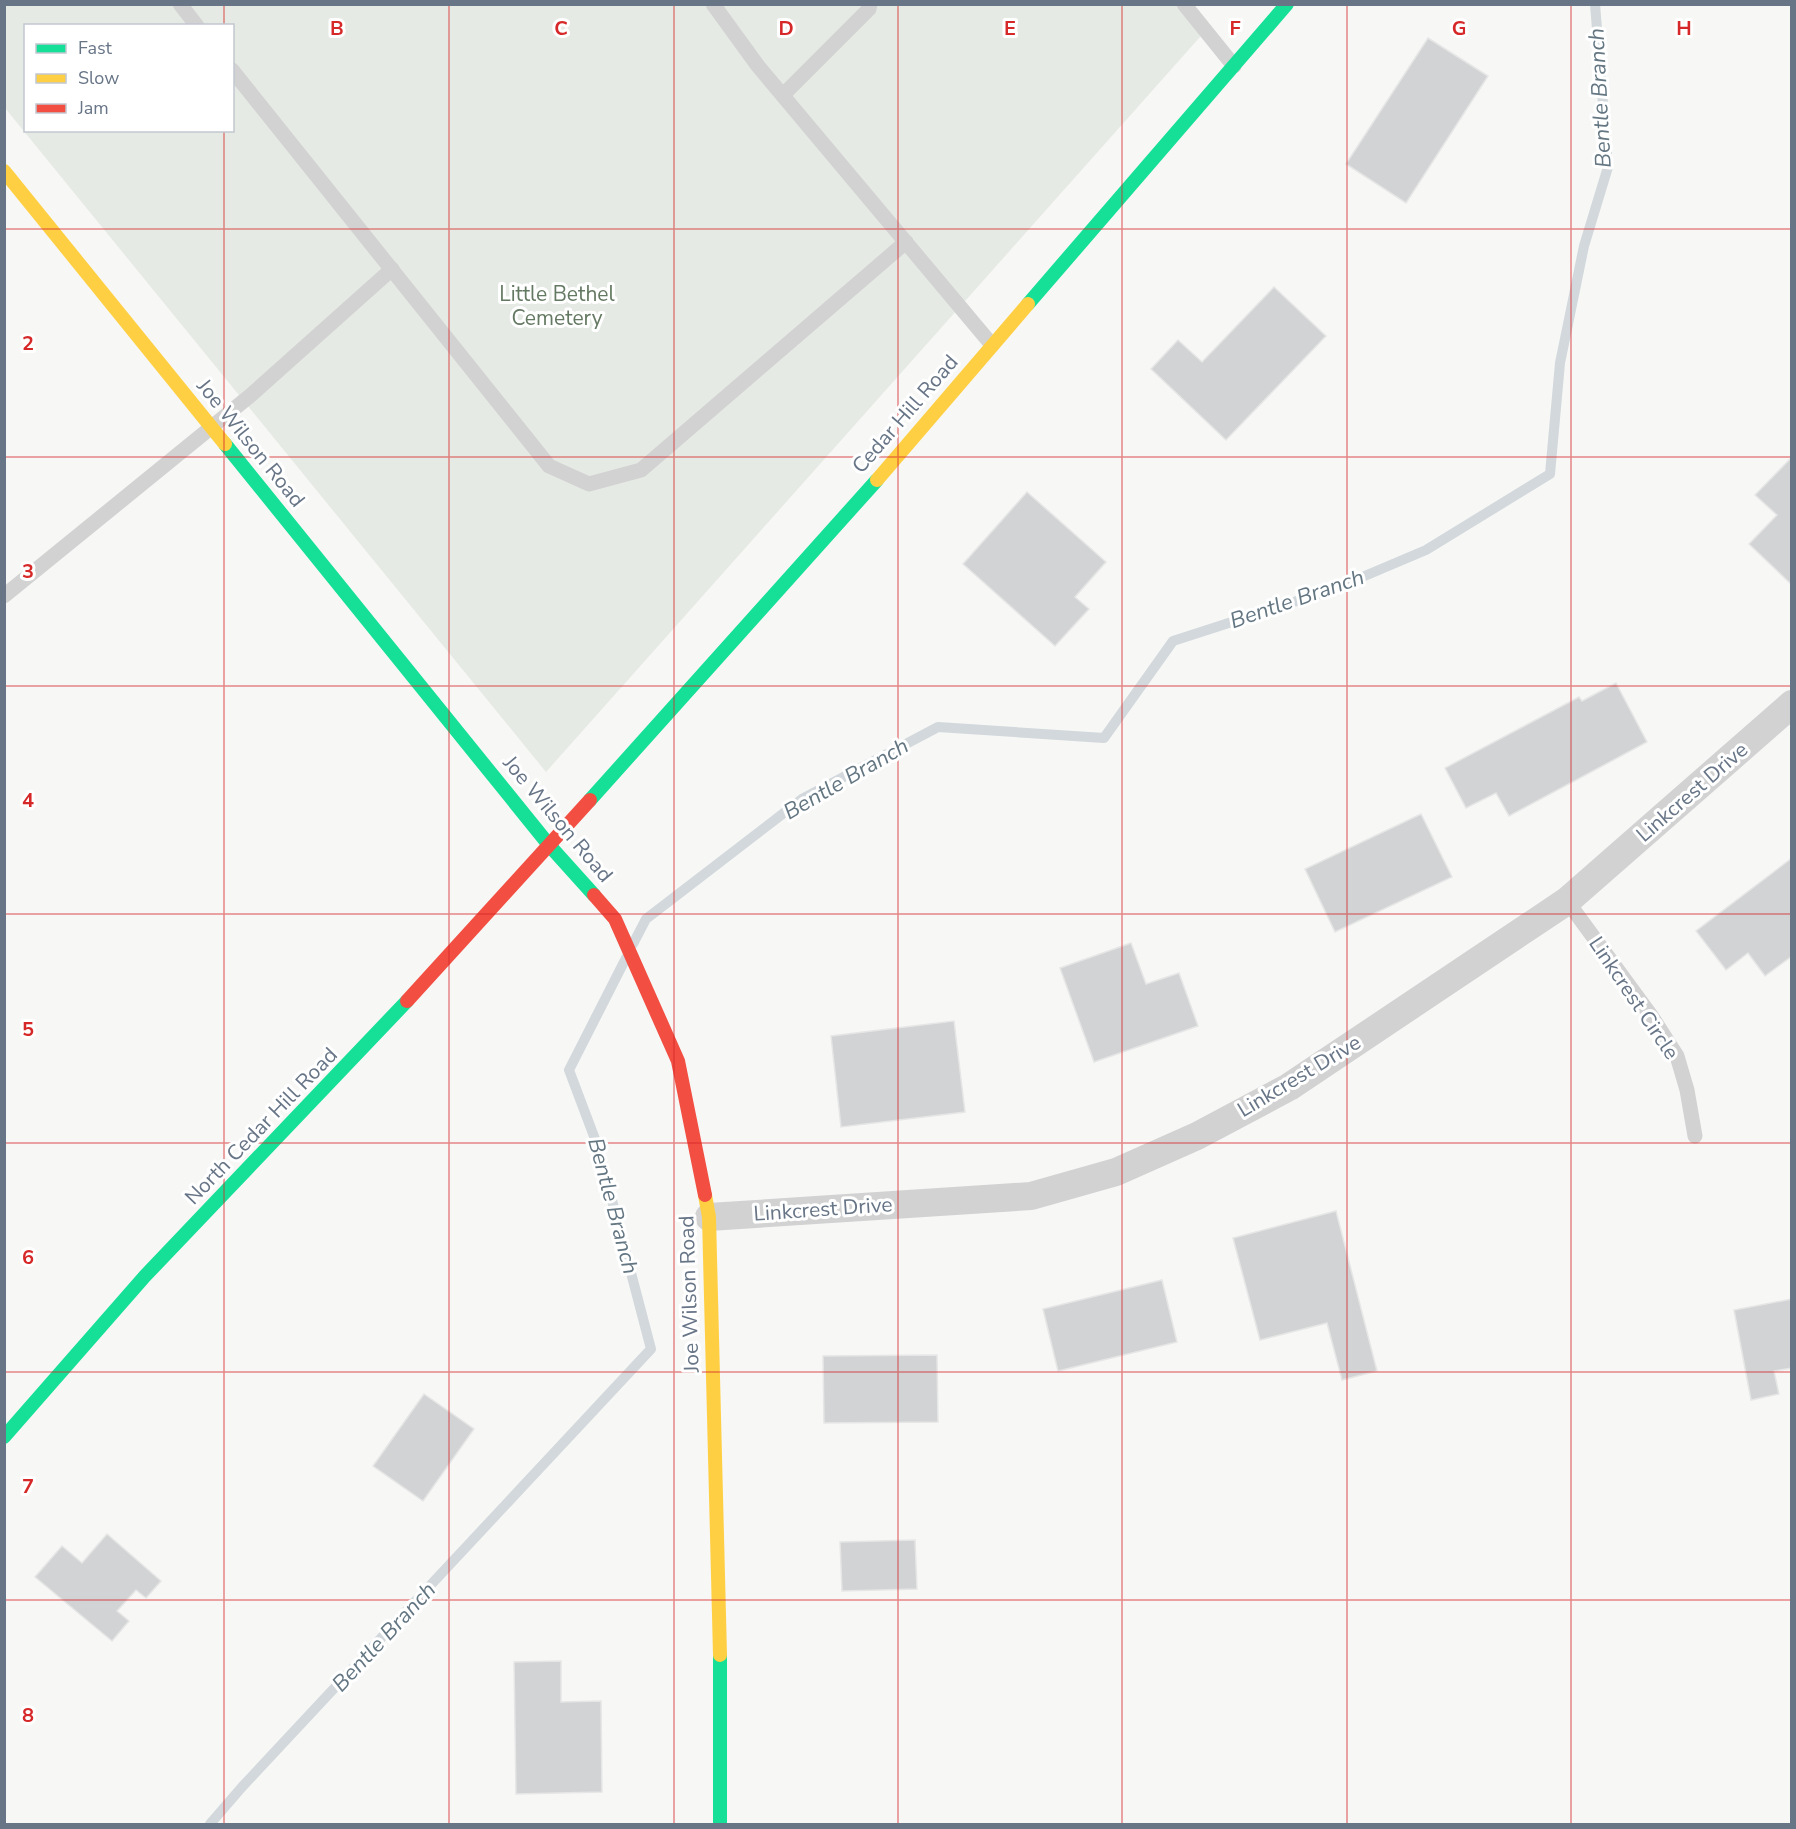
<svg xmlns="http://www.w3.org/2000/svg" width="1796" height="1829" font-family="'Nunito Sans',sans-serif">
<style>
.green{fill:#e6eae4;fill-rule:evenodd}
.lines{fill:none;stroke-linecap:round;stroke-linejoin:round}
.stream{stroke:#d2d8db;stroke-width:10}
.building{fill:#d2d3d4;stroke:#e6e6e6;stroke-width:1.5}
.lane{stroke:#d2d2d3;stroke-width:15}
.street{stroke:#d2d2d3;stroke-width:28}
.fast{stroke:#16e098;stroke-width:14}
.slow{stroke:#ffcf43;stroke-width:14}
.jam{stroke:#f24e42;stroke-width:14}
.grid{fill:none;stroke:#d62828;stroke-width:1.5;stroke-opacity:0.55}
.labels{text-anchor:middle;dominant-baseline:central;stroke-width:6;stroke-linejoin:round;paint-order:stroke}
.park-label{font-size:21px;fill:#647962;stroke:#fff}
.street-label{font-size:21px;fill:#677587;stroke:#fff}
.water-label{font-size:22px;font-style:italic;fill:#637682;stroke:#fff}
.grid-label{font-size:20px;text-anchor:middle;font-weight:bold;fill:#d62828;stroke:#fff;stroke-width:6;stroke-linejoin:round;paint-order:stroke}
</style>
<rect width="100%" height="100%" fill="#f7f7f6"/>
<path class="green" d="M1189 4 1208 28 546 772 5 108 4 5ZM26 26H232V130H26Z"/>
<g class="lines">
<g class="stream">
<path d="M633 944 646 919 802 799 938 727 1104 738 1173 641 1334 589 1426 550 1550 474 1560 363 1584 246 1608 167 1595 4"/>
<path d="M210 1824 242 1787 651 1349 598 1147 569 1070 626 958"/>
</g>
</g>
<g class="building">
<path d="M1428 38 1488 76 1406 203 1346 164Z"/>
<path d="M1274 287 1326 336 1226 440 1151 369 1178 340 1202 362Z"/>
<path d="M1792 457V585L1749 544 1777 515 1755 495Z"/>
<path d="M1027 492 1106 562 1075 597 1089 609 1055 646 963 564Z"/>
<path d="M1616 683 1647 742 1509 816 1496 793 1466 808 1445 768 1579 697 1582 701Z"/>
<path d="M1421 814 1452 877 1335 932 1305 869Z"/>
<path d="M1792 858V956L1765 976 1748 953 1726 970 1696 931Z"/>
<path d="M1131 943 1146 984 1179 973 1198 1026 1094 1062 1060 968Z"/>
<path d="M954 1021 965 1112 841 1127 831 1036Z"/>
<path d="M1336 1211 1377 1371 1342 1380 1327 1323 1260 1340 1233 1238Z"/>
<path d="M1162 1280 1177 1342 1058 1371 1043 1309Z"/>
<path d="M1792 1299V1368L1774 1371 1779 1394 1751 1400 1734 1310Z"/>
<path d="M937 1355 938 1422 824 1423 823 1356Z"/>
<path d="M424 1394 474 1429 423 1501 373 1466Z"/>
<path d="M107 1534 161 1581 146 1598 136 1590 117 1611 129 1621 112 1641 35 1577 62 1546 82 1563Z"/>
<path d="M915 1540 917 1589 842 1591 840 1542Z"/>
<path d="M561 1661V1702L601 1701 602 1792 516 1794 514 1662Z"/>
</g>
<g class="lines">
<g class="lane">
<path d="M180 4 197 26"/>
<path d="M713 4 758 66 992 345"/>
<path d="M1184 4 1234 66"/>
<path d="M232 70 549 466 589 484 641 470 906 242"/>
<path d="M783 95 869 9 870 4"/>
<path d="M4 596 251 395 392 269"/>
<path d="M1567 901 1652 1017 1677 1056 1687 1090 1695 1136"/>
</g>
<path class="street" d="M709 1217 1031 1196 1116 1172 1197 1136 1289 1087 1567 901 1792 704"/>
<g class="fast">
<path d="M1028 304 1287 4"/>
<path d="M225 444 549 845 594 895"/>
<path d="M590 800 877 480"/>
<path d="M4 1437 145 1276 407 1001"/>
<path d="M720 1655V1824"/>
</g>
<g class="slow">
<path d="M4 171 225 444"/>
<path d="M877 480 1028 304"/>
<path d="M705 1195 709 1217 720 1655"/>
</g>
<g class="jam">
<path d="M594 895 615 919 678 1061 705 1195"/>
<path d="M407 1001 590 800"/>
</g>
</g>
<path class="grid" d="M224 4V26M449 4V1824M674 4V1824M898 4V1824M1122 4V1824M1347 4V1824M1571 4V1824M224 130V1824M4 229H1792M4 457H1792M4 686H1792M4 914H1792M4 1143H1792M4 1372H1792M4 1600H1792"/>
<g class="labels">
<g class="park-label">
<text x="557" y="294">Little Bethel<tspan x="557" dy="24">Cemetery</tspan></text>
</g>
<g class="street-label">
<text transform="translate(905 414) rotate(-49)">Cedar Hill Road</text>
<text transform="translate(251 443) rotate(51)">Joe Wilson Road</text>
<text transform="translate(1692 792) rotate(-41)">Linkcrest Drive</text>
<text transform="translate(558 819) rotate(50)">Joe Wilson Road</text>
<text transform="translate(1634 998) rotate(56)">Linkcrest Circle</text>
<text transform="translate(1299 1076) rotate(-31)">Linkcrest Drive</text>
<text transform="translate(261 1126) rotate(-46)">North Cedar Hill Road</text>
<text transform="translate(823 1209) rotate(-4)">Linkcrest Drive</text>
<text transform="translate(689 1294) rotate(-92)">Joe Wilson Road</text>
</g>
<g class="water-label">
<text transform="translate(1600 98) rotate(-93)">Bentle Branch</text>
<text transform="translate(1297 599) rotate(-19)">Bentle Branch</text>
<text transform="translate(846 779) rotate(-30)">Bentle Branch</text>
<text transform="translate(613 1206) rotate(75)">Bentle Branch</text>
<text transform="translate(384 1637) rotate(-47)">Bentle Branch</text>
</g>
</g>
<g class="grid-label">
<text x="337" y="35">B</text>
<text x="561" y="35">C</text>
<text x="786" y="35">D</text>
<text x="1010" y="35">E</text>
<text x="1235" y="35">F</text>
<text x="1459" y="35">G</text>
<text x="1684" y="35">H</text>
<text x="28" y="350">2</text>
<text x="28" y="578">3</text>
<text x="28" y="807">4</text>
<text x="28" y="1036">5</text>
<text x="28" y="1264">6</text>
<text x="28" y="1493">7</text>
<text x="28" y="1722">8</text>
</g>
<rect width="1796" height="1829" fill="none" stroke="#677587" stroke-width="12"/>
<rect x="24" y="24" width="210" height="108" fill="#ffffff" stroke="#c2c8cf" stroke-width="1.5"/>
<rect x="36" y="44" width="30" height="9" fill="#16e098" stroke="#c2c8cf" stroke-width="1.5"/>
<text x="78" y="54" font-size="18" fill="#677587">Fast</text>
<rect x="36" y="74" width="30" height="9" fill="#ffcf43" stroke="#c2c8cf" stroke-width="1.5"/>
<text x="78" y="84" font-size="18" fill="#677587">Slow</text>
<rect x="36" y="104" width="30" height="9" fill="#f24e42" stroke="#c2c8cf" stroke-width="1.5"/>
<text x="78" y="114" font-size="18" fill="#677587">Jam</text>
</svg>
